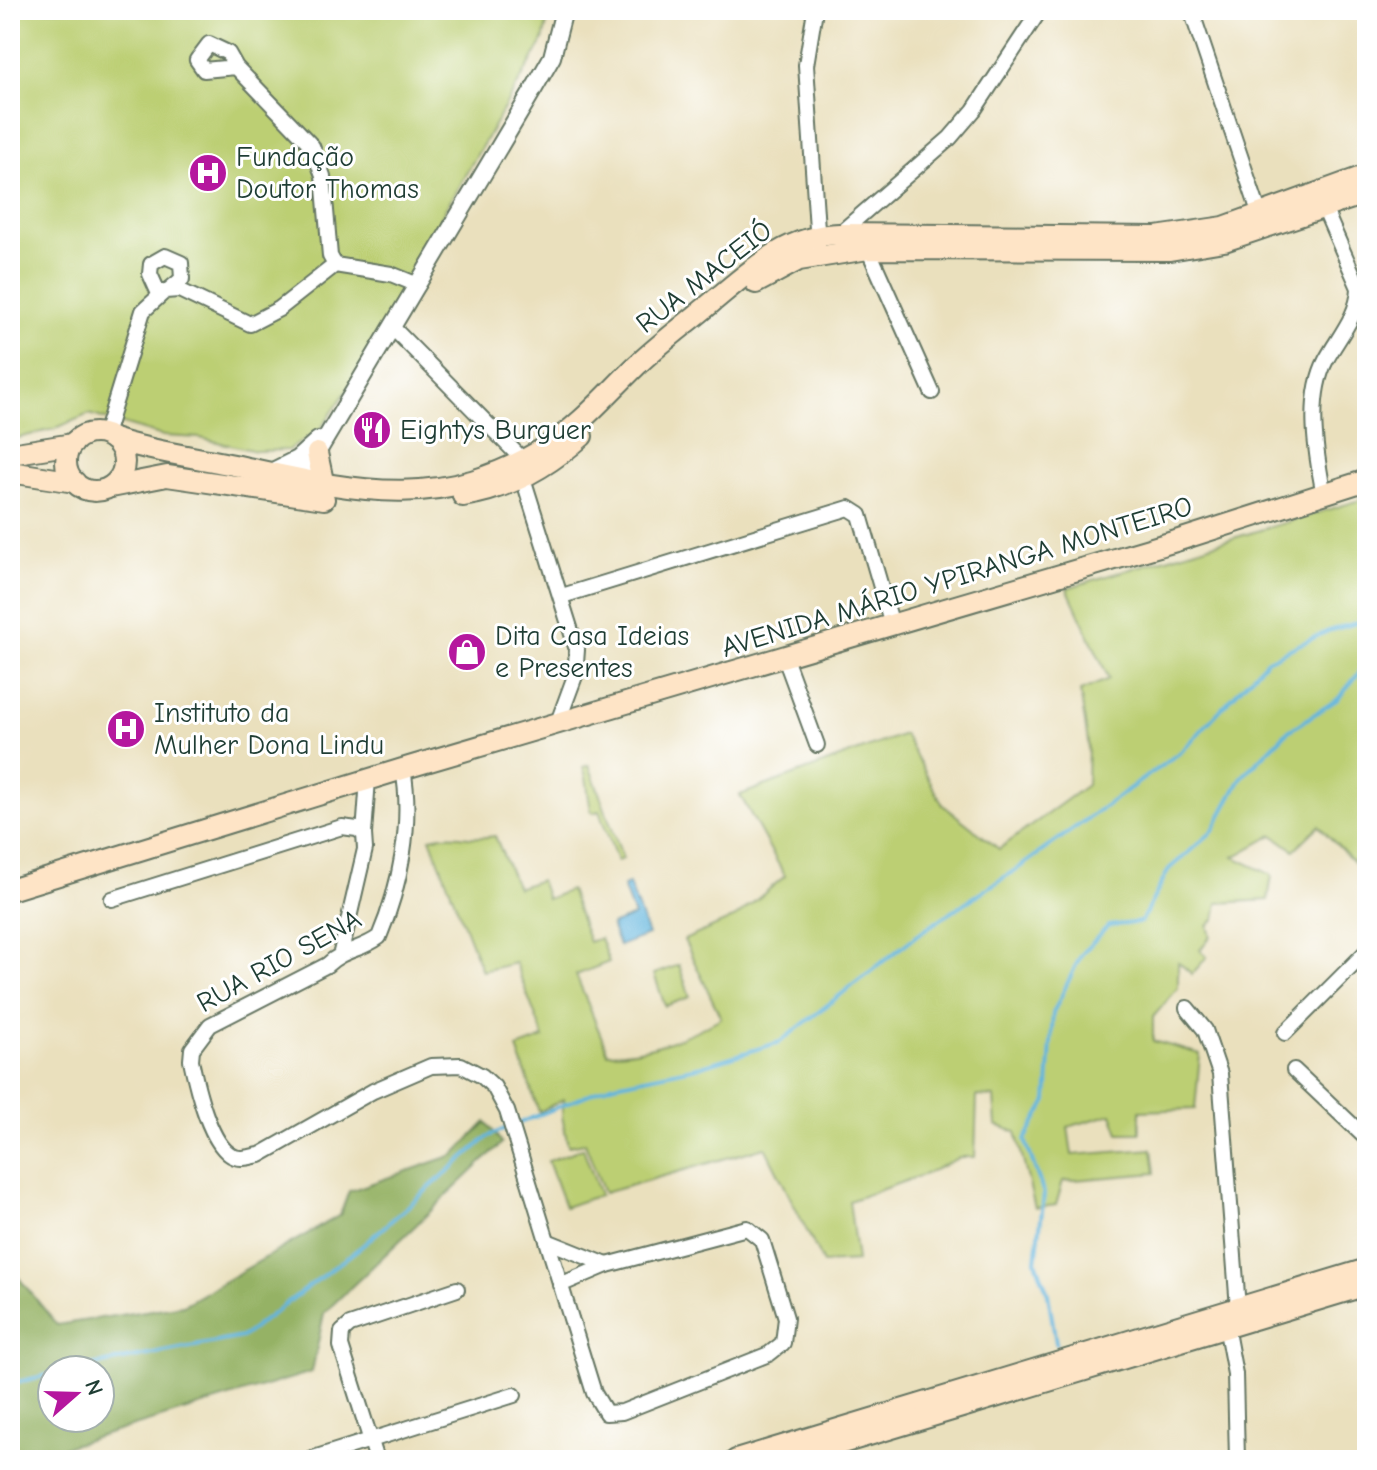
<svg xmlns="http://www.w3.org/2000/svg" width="1377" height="1470" font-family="'Comic Neue',sans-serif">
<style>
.green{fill:#bccf73;stroke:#6e8654;stroke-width:2}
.forest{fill:#95b265;stroke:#5a784c;stroke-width:2;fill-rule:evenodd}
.water{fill:#62b5dd;stroke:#407988;stroke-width:2}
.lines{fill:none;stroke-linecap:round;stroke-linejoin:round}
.stream{stroke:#62b5dd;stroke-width:4}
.minor-casing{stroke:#667664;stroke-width:18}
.tertiary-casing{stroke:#667664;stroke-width:20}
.secondary-casing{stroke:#667664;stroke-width:24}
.minor{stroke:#fff;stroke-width:14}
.tertiary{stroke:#fff;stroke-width:16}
.secondary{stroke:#fee4c6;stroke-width:20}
.labels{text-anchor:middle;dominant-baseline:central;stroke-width:6;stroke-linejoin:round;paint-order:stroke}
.poi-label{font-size:28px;fill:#1f3d34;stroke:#fff;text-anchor:start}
.street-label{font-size:28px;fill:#1f3d34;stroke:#fff}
</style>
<rect width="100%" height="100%" fill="#fff"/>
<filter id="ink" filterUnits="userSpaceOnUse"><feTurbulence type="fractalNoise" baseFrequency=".0125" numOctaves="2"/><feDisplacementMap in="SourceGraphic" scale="16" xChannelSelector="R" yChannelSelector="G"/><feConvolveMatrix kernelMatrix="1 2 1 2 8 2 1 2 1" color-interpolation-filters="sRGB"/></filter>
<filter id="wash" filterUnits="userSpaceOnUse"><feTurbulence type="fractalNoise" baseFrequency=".006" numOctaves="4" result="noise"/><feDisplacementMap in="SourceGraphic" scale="32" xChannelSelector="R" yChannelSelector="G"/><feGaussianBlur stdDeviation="1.8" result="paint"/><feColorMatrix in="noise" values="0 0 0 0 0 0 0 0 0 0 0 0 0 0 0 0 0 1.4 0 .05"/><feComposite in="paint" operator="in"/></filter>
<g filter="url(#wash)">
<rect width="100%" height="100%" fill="#eae0bd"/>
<g class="green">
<path d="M10 10H550L543 41 446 208 380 343 319 431 288 450 256 451 200 438 163 436 89 414 54 429 10 440Z"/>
<path d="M1367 498V860L1359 868 1319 826 1294 850 1273 835 1234 857 1272 875 1268 900 1218 903 1215 919 1208 926 1211 936 1200 950 1207 957 1192 974 1178 962V988L1153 1017V1041L1200 1054 1195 1109 1140 1111V1133H1119L1112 1114 1068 1127 1072 1155 1152 1149 1155 1173 1063 1181 1056 1205 1035 1208 1016 1132 996 1125 994 1097 977 1096 975 1157H960L928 1173 849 1201 857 1261 823 1263 765 1147 604 1193 585 1143 568 1146 562 1116 564 1099 539 1112 517 1048 544 1038 515 963 482 971 430 838C456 831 469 841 495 836L517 888 540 880 547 899 570 890 589 942 600 938 609 962 576 975 608 1053C649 1053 685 1038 721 1018L684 940 736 917 785 876 740 795 904 734 943 805 999 849 1087 785 1088 742 1080 691 1109 679 1067 588Z"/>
<path d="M589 765 623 859 617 861 599 811 592 813C587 797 589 782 583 767Z"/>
<path d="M679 965 690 997 665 1006 654 974Z"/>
<path d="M583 1148 600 1195 565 1207 548 1161Z"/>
</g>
<path class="forest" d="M486 1122 502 1143 324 1313 312 1372 22 1460H10V1267L57 1325 183 1305 340 1215 349 1191 454 1155ZM52 1370H100V1418H52Z"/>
<path class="water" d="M629 884 648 935 619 946 611 925 634 916 623 886Z"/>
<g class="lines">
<g class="stream">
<path d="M515 1125 611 1085 702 1066 780 1042 921 932 1020 867 1182 751 1267 660 1328 631 1367 620"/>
<path d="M1056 1343 1048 1294 1036 1261 1044 1194 1025 1140 1047 1101 1053 1013 1081 955 1108 926 1141 922 1169 869 1212 832 1242 777 1287 732 1338 699 1367 663"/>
<path d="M70 1370 242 1337 362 1246 489 1136 507 1128"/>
<path d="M10 1374 18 1382 52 1374"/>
</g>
</g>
</g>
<g filter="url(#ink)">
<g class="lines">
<g class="minor-casing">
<g id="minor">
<path d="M815 10 806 65 818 244"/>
<path d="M1191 10 1260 215"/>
<path d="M236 67 204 70 197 60 209 44 228 53 236 67 312 146 323 176 330 256 335 265"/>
<path d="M1324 208 1359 288C1358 316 1339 336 1326 360 1306 398 1316 455 1324 495"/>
<path d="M839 234 950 138 974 110 1040 10"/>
<path d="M868 249 932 392"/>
<path d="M159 294 150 274 151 264 165 256 181 263 182 279 170 289"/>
<path d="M393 328 524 461"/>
<path d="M105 435 143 311 165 291 179 290 250 324 279 309 335 265 391 274 418 285"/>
<path d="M523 478 577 650 575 676 558 722"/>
<path d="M562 596 849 508 860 515 892 625"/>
<path d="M785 658 817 745"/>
<path d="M403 769C413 823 400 887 379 937 360 951 345 948 327 965L210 1025 192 1049 191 1060C196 1084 210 1148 235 1157 242 1160 252 1156 260 1155L373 1091 431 1066 461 1065 482 1076 494 1087 507 1111 594 1393 606 1413 622 1412 769 1354 783 1343 786 1318 762 1240 747 1228 607 1265 560 1285"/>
<path d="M364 834 368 779"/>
<path d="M112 899 342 827 357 829 364 834 365 849 341 952"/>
<path d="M1187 1008 1205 1030 1220 1074 1238 1308"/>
<path d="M1285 1033 1367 951"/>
<path d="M1294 1070 1367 1139"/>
<path d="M547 1241 607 1265"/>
<path d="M1226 1326 1235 1374 1237 1460"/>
<path d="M307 1460 514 1395"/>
<path d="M377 1460 341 1346 342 1332 350 1325 457 1289"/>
</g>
</g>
<g class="tertiary-casing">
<g id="tertiary">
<path d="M269 473 297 459 318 440"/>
<path d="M288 481 303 472 317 453 532 92 552 57 564 10"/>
</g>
</g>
<g class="secondary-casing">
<g id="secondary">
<path d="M756 283 799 260 868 249 1170 250 1224 241 1367 193"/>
<circle cx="95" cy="462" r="29"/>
<path d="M113 439C156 453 199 457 243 467 354 491 442 513 546 447 580 426 607 394 636 366 659 344 685 325 710 304 749 272 786 235 839 234L1156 237 1224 227 1367 175"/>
<path d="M317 453 324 486"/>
<path d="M10 454 73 444"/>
<path d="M10 472 75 482"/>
<path d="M111 487 167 476 324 499"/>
<path d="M463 496C508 489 548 467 582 436"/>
<path d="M10 890 409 767 1176 541 1367 480"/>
<path d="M736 1460 1367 1269"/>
<path d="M786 1460 1367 1285"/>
</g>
</g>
<use href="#minor" class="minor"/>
<use href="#tertiary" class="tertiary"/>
<use href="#secondary" class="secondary"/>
</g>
</g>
<defs>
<g id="hospital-disc" transform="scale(2)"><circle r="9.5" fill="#b5179e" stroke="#fff"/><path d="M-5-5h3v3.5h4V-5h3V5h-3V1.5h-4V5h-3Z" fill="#fff"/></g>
<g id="restaurant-disc" transform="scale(2)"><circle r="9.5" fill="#b5179e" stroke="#fff"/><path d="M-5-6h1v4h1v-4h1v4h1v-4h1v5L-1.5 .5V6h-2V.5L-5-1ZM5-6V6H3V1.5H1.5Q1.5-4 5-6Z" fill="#fff"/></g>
<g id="shop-disc" transform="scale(2)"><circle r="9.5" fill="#b5179e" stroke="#fff"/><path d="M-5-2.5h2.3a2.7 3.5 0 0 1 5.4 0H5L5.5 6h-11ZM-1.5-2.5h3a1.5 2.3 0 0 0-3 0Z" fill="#fff"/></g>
</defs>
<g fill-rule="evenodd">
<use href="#hospital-disc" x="208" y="173"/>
<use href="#restaurant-disc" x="372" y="430"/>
<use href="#shop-disc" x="467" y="652"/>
<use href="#hospital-disc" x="126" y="729"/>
</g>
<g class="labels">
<g class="poi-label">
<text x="236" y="157">Fundação<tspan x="236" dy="32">Doutor Thomas</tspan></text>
<text x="400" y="430">Eightys Burguer</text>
<text x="495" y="636">Dita Casa Ideias<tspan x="495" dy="32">e Presentes</tspan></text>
<text x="154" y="713">Instituto da<tspan x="154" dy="32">Mulher Dona Lindu</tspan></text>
</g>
<g class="street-label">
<text transform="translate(704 277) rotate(-38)">RUA MACEIÓ</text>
<text transform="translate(957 577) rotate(-17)">AVENIDA MÁRIO YPIRANGA MONTEIRO</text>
<text transform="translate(279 961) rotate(-29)">RUA RIO SENA</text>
</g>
</g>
<rect width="1377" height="1470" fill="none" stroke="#fff" stroke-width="40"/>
<g transform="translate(76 1394) rotate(70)"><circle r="38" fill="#ffffff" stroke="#a5b1ae" stroke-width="2"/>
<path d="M0-6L14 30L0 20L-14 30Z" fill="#b5179e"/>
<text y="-12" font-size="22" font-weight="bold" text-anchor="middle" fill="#1f3d34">N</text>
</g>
</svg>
